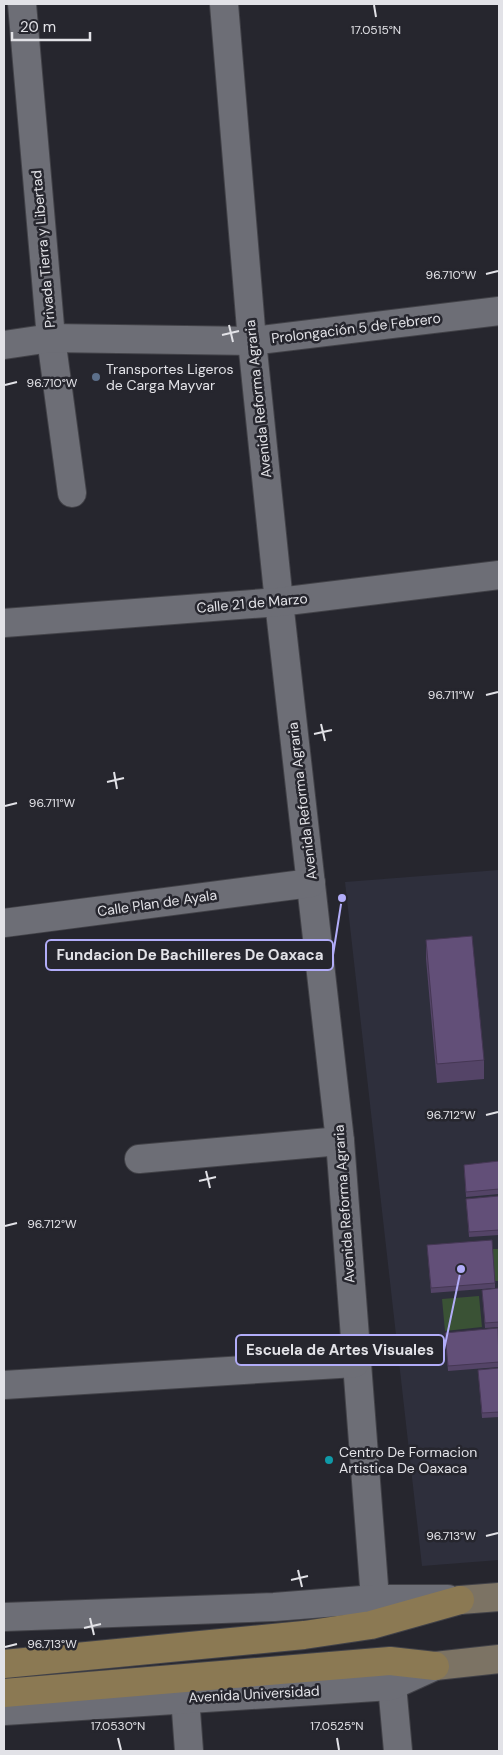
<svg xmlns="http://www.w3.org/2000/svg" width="503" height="1755" font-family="'DM Sans',sans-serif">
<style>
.built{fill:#2e2f3c}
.green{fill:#3a5235}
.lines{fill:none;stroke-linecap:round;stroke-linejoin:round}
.minor-casing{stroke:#424248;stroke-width:30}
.tertiary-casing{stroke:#424248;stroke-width:30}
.secondary-casing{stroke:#424248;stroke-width:30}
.primary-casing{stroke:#424248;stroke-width:30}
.minor{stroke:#6d6e76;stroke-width:28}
.tertiary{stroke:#6d6e76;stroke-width:28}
.secondary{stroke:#7c7364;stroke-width:28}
.primary{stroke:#8b7953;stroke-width:28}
.wall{fill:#544467}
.building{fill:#624f78;stroke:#453754}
.ticks{fill:none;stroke:#e2e2e7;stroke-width:2}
.service-dot{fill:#5c6f8a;stroke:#26262e;stroke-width:2}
.culture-dot{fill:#0f9aa8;stroke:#26262e;stroke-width:2}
.labels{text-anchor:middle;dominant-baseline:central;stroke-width:5;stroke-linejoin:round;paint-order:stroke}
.street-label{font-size:14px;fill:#e2e2e7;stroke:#26262e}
.poi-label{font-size:14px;fill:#e2e2e7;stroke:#26262e;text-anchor:start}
.ticks-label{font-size:12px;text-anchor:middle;fill:#e2e2e7;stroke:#26262e;stroke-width:5;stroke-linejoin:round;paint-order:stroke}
.leader{fill:none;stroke:#b2adf9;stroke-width:2}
.callout-dot{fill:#b2adf9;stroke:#26262e;stroke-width:2}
.callout{fill:#26262e;stroke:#b2adf9;stroke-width:2}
.callout-label{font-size:15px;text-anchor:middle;font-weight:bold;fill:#e2e2e7}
</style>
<rect width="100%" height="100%" fill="#26262e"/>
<path class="built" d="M499 870V1560L422 1566 345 882Z"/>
<g class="green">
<path d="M492 1249H499V1281H495Z"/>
<path d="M479 1296 482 1327 445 1331 442 1299Z"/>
</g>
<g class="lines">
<g class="minor-casing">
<g id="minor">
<path d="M22 4 51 338 72 493"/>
<path d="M224 4 252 341 279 602 340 1141 375 1599 372 1622"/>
<path d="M4 345 51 338 252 341 499 311"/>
<path d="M4 623 279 602 499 575"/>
<path d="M4 923 311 883"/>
<path d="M139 1159 340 1141"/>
<path d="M4 1385 355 1363"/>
<path d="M390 1663 398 1751"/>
<path d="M185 1697 189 1751"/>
</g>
</g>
<g class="tertiary-casing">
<g id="tertiary">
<path d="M4 1617 274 1607 375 1599H448"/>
<path d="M4 1711 391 1686 435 1666"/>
</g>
</g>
<g class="secondary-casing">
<g id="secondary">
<path d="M460 1600 499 1597"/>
<path d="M435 1666 499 1659"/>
</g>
</g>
<g class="primary-casing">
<g id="primary">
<path d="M4 1664 304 1635 371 1625 460 1600"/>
<path d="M4 1693 390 1661 435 1666"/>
</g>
</g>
<use href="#minor" class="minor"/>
<use href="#tertiary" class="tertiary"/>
<use href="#secondary" class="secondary"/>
<use href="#primary" class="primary"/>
</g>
<g class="wall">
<path d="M426 940 484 1060V1079L437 1083 426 959Z"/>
<path d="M499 1161V1194L466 1197 464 1165Z"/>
<path d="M499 1196V1235L469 1237 466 1199Z"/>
<path d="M427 1245 495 1283V1288L431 1293Z"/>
<path d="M499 1288V1327L485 1328 482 1290Z"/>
<path d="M445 1333 499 1336V1367L448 1371Z"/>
<path d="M499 1368V1417L482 1418 478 1370Z"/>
</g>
<g class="building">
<path d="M472 936 484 1060 437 1064 426 940Z"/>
<path d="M499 1161V1189L466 1192 464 1165Z"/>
<path d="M499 1196V1230L469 1232 466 1199Z"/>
<path d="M492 1240 495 1283 431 1288 427 1245Z"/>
<path d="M499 1288V1322L485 1323 482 1290Z"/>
<path d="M498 1328 499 1362 448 1366 445 1333Z"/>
<path d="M499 1368V1412L482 1413 478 1370Z"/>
</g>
<path class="ticks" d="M374 5 376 17M486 274 498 271M229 325 233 342M222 335 239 331M5 385 17 382M486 695 498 692M321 724 325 741M314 734 332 730M114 772 117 789M107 782 124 778M5 806 17 803M486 1115 498 1112M206 1171 210 1188M199 1181 216 1177M5 1226 17 1223M486 1536 498 1533M298 1570 302 1587M291 1580 308 1576M90 1618 94 1635M84 1628 101 1624M5 1647 17 1644M118 1738 121 1750M337 1738 339 1750"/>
<circle class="service-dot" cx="96" cy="377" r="5"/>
<circle class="culture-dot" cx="329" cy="1460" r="5"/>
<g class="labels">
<g class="street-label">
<text transform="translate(43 249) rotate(-95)">Privada Tierra y Libertad</text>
<text transform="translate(356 328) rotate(-7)">Prolongación 5 de Febrero</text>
<text transform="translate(258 399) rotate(-96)">Avenida Reforma Agraria</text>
<text transform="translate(252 603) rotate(-5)">Calle 21 de Marzo</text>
<text transform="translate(302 801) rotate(-97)">Avenida Reforma Agraria</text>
<text transform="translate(157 903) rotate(-8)">Calle Plan de Ayala</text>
<text transform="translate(344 1204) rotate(-94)">Avenida Reforma Agraria</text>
<text transform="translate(254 1694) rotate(-3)">Avenida Universidad</text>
</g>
<g class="poi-label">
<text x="106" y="369">Transportes Ligeros<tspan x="106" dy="16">de Carga Mayvar</tspan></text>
<text x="339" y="1452">Centro De Formacion<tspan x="339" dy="16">Artistica De Oaxaca</tspan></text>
</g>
</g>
<g class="ticks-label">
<text x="376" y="34">17.0515°N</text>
<text x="451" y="279">96.710°W</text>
<text x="52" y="387">96.710°W</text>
<text x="451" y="699">96.711°W</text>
<text x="52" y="807">96.711°W</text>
<text x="451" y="1119">96.712°W</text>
<text x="52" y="1228">96.712°W</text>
<text x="451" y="1540">96.713°W</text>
<text x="52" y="1648">96.713°W</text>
<text x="118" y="1730">17.0530°N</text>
<text x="337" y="1730">17.0525°N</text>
</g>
<path class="leader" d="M342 898L333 955M461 1269L444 1350"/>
<g class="callout-dot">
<circle cx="342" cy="898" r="5"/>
<circle cx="461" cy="1269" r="5"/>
</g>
<g class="callout">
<rect x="46" y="940" width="287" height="30" rx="5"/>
<rect x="236" y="1335" width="208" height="30" rx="5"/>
</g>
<g class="callout-label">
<text x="190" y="960">Fundacion De Bachilleres De Oaxaca</text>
<text x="340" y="1355">Escuela de Artes Visuales</text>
</g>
<rect width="503" height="1755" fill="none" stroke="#e2e2e7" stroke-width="10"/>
<path d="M12 32v8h78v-8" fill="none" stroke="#e2e2e7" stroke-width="2.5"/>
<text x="20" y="32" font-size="15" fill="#e2e2e7" stroke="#26262e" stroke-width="4" paint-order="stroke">20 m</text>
</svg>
